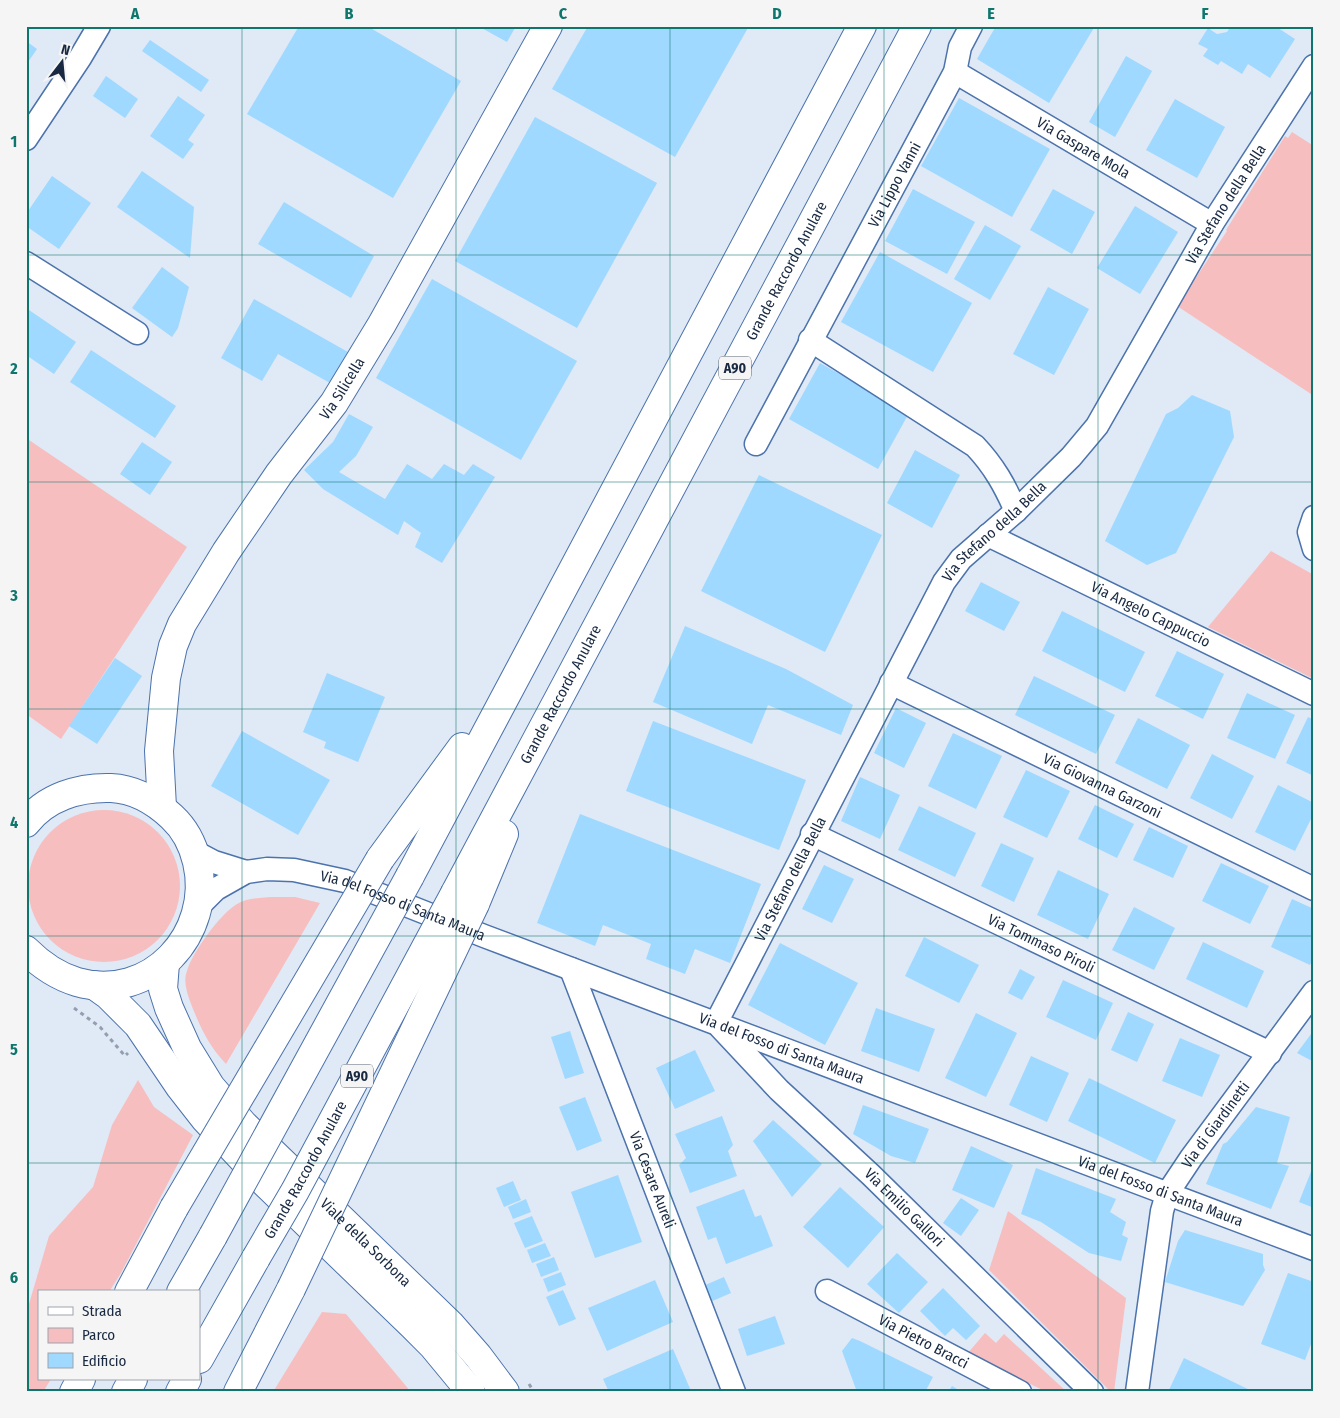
<svg xmlns="http://www.w3.org/2000/svg" width="1340" height="1418" font-family="'Fira Sans Condensed',sans-serif">
<style>
.green{fill:#f7bebf}
.building{fill:#9fd9ff}
.lines{fill:none;stroke-linecap:round;stroke-linejoin:round}
.street-casing{stroke:#4c73ac;stroke-width:25}
.secondary-casing{stroke:#4c73ac;stroke-width:30}
.highway-casing{stroke:#4c73ac;stroke-width:30}
.path{stroke:#939fb0;stroke-width:3;stroke-dasharray:4 4;stroke-linecap:butt}
.street{stroke:#fff;stroke-width:22}
.secondary{stroke:#fff;stroke-width:28}
.highway{stroke:#fff;stroke-width:28}
.highway-bridge-casing{stroke:#4c73ac;stroke-width:30;stroke-linecap:butt}
.highway-bridge{stroke:#fff;stroke-width:28}
.grid{fill:none;stroke:#0f766e;stroke-width:1;stroke-opacity:0.55}
.labels{text-anchor:middle;dominant-baseline:central;stroke-width:5;stroke-linejoin:round;paint-order:stroke}
.shield{fill:#f5f5f5;stroke:#5a6677;stroke-width:1}
.shield-label{font-size:14px;font-weight:bold;fill:#182941}
.street-label{font-size:15px;fill:#182941;stroke:#f5f5f5}
.neatline{fill:none;stroke:#0f766e;stroke-width:2}
.grid-label{font-size:16px;text-anchor:middle;font-weight:bold;fill:#0f766e}
</style>
<rect width="100%" height="100%" fill="#e0e9f6"/>
<g class="green">
<path d="M1292 132 1314 146V396L1177 306 1227 231 1226 230 1285 136 1288 138Z"/>
<path d="M26 438 187 547 61 739 26 714Z"/>
<path d="M1271 551 1314 575V679L1208 627Z"/>
<circle cx="104" cy="886" r="76"/>
<path d="M270 897H295L320 903 226 1064C210 1047 202 1031 193 1009 190 1001 187 994 186 987 185 982 185 976 187 971 192 953 220 914 237 904 247 898 259 898 270 897Z"/>
<path d="M138 1080 154 1107 193 1135 121 1273 109 1292H39V1379H51L43 1392H26V1314L49 1236 93 1187 112 1125Z"/>
<path d="M1008 1211 1126 1298 1114 1392H1111L989 1270Z"/>
<path d="M322 1312 346 1314 411 1392H273Z"/>
<path d="M985 1333 996 1343 1004 1334 1067 1392H1047L967 1354Z"/>
</g>
<g class="building">
<path d="M299 26H367L461 81 393 198 247 114Z"/>
<path d="M478 26H516L507 42Z"/>
<path d="M588 26H749L675 157 552 89Z"/>
<path d="M996 26H1095L1049 103 977 59Z"/>
<path d="M1231 26H1275L1295 39 1270 78 1248 64 1242 74 1221 61 1218 65 1203 56 1208 49 1198 44 1208 28 1217 34 1227 32Z"/>
<path d="M150 40 209 80 201 92 142 51Z"/>
<path d="M26 41 37 49 26 65Z"/>
<path d="M1126 56 1152 71 1115 137 1089 122Z"/>
<path d="M106 76 138 99 125 118 93 96Z"/>
<path d="M178 96 205 115 188 140 194 144 183 159 150 136Z"/>
<path d="M959 98 1050 149 1012 217 921 166Z"/>
<path d="M1175 99 1225 127 1197 178 1146 150Z"/>
<path d="M535 117 657 183 577 328 455 261Z"/>
<path d="M142 171 194 207 190 258 117 207Z"/>
<path d="M52 176 91 203 59 249 26 226V214Z"/>
<path d="M913 189 975 222 947 274 885 241Z"/>
<path d="M1053 189 1095 212 1072 254 1030 230Z"/>
<path d="M284 202 374 256 351 298 258 244Z"/>
<path d="M1135 206 1178 232 1140 294 1097 268Z"/>
<path d="M985 225 1021 246 990 300 954 279Z"/>
<path d="M880 252 972 303 933 372 841 322Z"/>
<path d="M162 267 189 287 178 328 172 337 132 308Z"/>
<path d="M432 279 577 361 521 460 376 378Z"/>
<path d="M1048 287 1089 309 1054 375 1013 354Z"/>
<path d="M254 299 348 352 330 383 278 354 262 381 221 358Z"/>
<path d="M26 308 76 342 54 374 26 355Z"/>
<path d="M91 350 176 406 155 438 70 382Z"/>
<path d="M820 363 909 413 878 469 789 419Z"/>
<path d="M1192 395 1230 411 1234 437 1176 553 1147 565 1105 541 1166 414 1178 408Z"/>
<path d="M349 414 373 427 356 456 339 472 385 499 407 464 432 479 444 464 464 475 473 464 495 477 442 563 415 547 421 533 404 521 398 535 323 489 304 470 333 442Z"/>
<path d="M142 442 172 462 150 495 120 474Z"/>
<path d="M915 450 960 475 932 528 887 503Z"/>
<path d="M759 475 882 535 825 652 701 591Z"/>
<path d="M981 582 1020 602 1004 631 965 611Z"/>
<path d="M1062 611 1145 652 1125 692 1042 651Z"/>
<path d="M685 626 786 669 853 705 841 735 768 705 752 744 653 702Z"/>
<path d="M1177 651 1224 674 1203 719 1155 696Z"/>
<path d="M115 658 142 676 97 744 69 726Z"/>
<path d="M327 673 385 697 358 762 324 748 326 742 303 732Z"/>
<path d="M1034 676 1115 715 1096 754 1015 715Z"/>
<path d="M1247 693 1295 715 1275 759 1227 738Z"/>
<path d="M896 708 926 723 904 768 874 753Z"/>
<path d="M1308 717 1314 720V776L1286 763Z"/>
<path d="M1138 718 1190 745 1167 789 1115 763Z"/>
<path d="M653 721 806 780 779 850 626 791Z"/>
<path d="M242 731 330 780 298 835 211 786Z"/>
<path d="M953 733 1002 756 976 809 928 786Z"/>
<path d="M1212 754 1254 776 1232 819 1190 798Z"/>
<path d="M1026 770 1070 791 1047 838 1003 817Z"/>
<path d="M860 777 900 795 880 839 841 821Z"/>
<path d="M1278 785 1314 803V813L1295 851 1255 832Z"/>
<path d="M1095 805 1134 824 1117 858 1078 839Z"/>
<path d="M919 806 976 833 955 877 898 850Z"/>
<path d="M580 814 761 884 730 963 695 949 685 974 646 959 651 944 603 925 595 946 537 923Z"/>
<path d="M1149 827 1188 846 1173 878 1133 860Z"/>
<path d="M1001 843 1034 858 1014 902 981 886Z"/>
<path d="M1221 863 1269 886 1250 924 1202 901Z"/>
<path d="M824 865 854 879 832 923 802 909Z"/>
<path d="M1058 870 1109 894 1088 939 1037 915Z"/>
<path d="M1292 899 1314 909V956L1310 965 1271 947Z"/>
<path d="M1134 907 1175 928 1154 970 1112 950Z"/>
<path d="M924 937 979 965 959 1003 905 976Z"/>
<path d="M1203 942 1264 971 1247 1008 1186 979Z"/>
<path d="M780 943 858 983 825 1045 748 1005Z"/>
<path d="M1020 969 1035 977 1022 1000 1008 993Z"/>
<path d="M1063 980 1113 1003 1096 1040 1046 1017Z"/>
<path d="M876 1008 935 1029 919 1072 861 1051Z"/>
<path d="M1128 1012 1154 1024 1137 1062 1111 1050Z"/>
<path d="M976 1013 1017 1033 986 1097 945 1078Z"/>
<path d="M1314 1030V1062L1297 1053Z"/>
<path d="M570 1031 584 1073 565 1079 551 1037Z"/>
<path d="M1180 1038 1220 1055 1202 1097 1162 1081Z"/>
<path d="M695 1050 715 1091 675 1109 656 1068Z"/>
<path d="M1031 1056 1069 1073 1047 1122 1009 1105Z"/>
<path d="M1089 1078 1176 1120 1155 1163 1068 1121Z"/>
<path d="M585 1097 602 1141 577 1151 559 1107Z"/>
<path d="M863 1105 929 1129 915 1163 891 1156 853 1134Z"/>
<path d="M1256 1107 1290 1117 1277 1163 1289 1166 1271 1209 1206 1184 1223 1144 1227 1142Z"/>
<path d="M722 1116 733 1145 728 1151 737 1176 690 1193 679 1165 686 1158 675 1134Z"/>
<path d="M773 1120 822 1164 792 1197 753 1141Z"/>
<path d="M971 1146 1013 1165 994 1208 952 1190Z"/>
<path d="M1314 1164V1208L1299 1202Z"/>
<path d="M1036 1168 1116 1199 1110 1212 1126 1222 1122 1235 1128 1238 1121 1261 1089 1253 1041 1222 1021 1214Z"/>
<path d="M618 1175 642 1242 595 1258 571 1192Z"/>
<path d="M513 1181 521 1200 504 1207 496 1188Z"/>
<path d="M840 1187 884 1227 848 1268 803 1227Z"/>
<path d="M744 1189 755 1217 761 1215 773 1246 726 1264 716 1237 708 1240 696 1207Z"/>
<path d="M961 1198 979 1210 961 1236 943 1223Z"/>
<path d="M526 1199 531 1212 513 1219 508 1207Z"/>
<path d="M532 1216 543 1241 525 1248 514 1223Z"/>
<path d="M1185 1230 1263 1254V1265L1265 1270 1243 1306 1165 1282 1178 1241Z"/>
<path d="M545 1243 551 1256 532 1263 527 1250Z"/>
<path d="M897 1253 928 1282 899 1313 867 1284Z"/>
<path d="M554 1257 559 1270 541 1277 536 1264Z"/>
<path d="M561 1272 566 1285 548 1292 543 1279Z"/>
<path d="M1288 1273 1314 1282V1336L1305 1360 1261 1344Z"/>
<path d="M724 1277 731 1293 710 1302 703 1286Z"/>
<path d="M655 1280 673 1322 607 1351 588 1308Z"/>
<path d="M943 1288 980 1326 966 1340 953 1328 945 1336 920 1311Z"/>
<path d="M563 1290 576 1319 559 1326 546 1297Z"/>
<path d="M775 1316 785 1344 747 1356 738 1329Z"/>
<path d="M852 1338 860 1341 933 1377 925 1392H857L842 1351Z"/>
<path d="M673 1349 691 1391 609 1392 603 1379Z"/>
<path d="M1184 1358 1254 1392H1168Z"/>
<path d="M952 1386 962 1392H948Z"/>
</g>
<g class="lines">
<g class="street-casing">
<g id="street">
<path id="s1" d="M955 72 1212 224"/>
<path d="M26 139 80 58 99 26"/>
<path d="M26 263 137 333"/>
<path d="M810 340 975 446C994 466 1005 486 1016 511"/>
<path id="s2" d="M756 444 955 72 960 47 971 26"/>
<path d="M1314 517 1309 532 1314 549"/>
<path id="s3" d="M988 535 1314 694"/>
<path id="s4" d="M891 683 1314 889"/>
<path id="s5" d="M812 834 1270 1053"/>
<path d="M195 852 214 862 246 872"/>
<path id="s6" d="M200 905 216 889 246 872 267 869 294 870 345 881 484 936 1314 1249"/>
<path id="s7" d="M571 969 734 1392"/>
<path id="s8" d="M716 1023 944 582 961 559 1016 511 1071 457 1097 426 1212 224 1314 66"/>
<path id="s9" d="M720 1027 779 1090 871 1175 1092 1392"/>
<path id="s10" d="M827 1291 1020 1392"/>
<path id="s11" d="M1137 1392 1162 1211 1167 1194 1191 1158 1314 992"/>
</g>
</g>
<g class="secondary-casing">
<g id="secondary">
<path id="s12" d="M162 807 159 751 166 678 173 646 182 624 226 552 279 474 334 403 382 324 548 26"/>
<path d="M26 823C46 797 79 787 111 788 134 789 155 801 172 817 185 829 193 845 197 862 214 934 150 1003 77 982 57 976 41 965 26 950"/>
<path id="s13" d="M165 963 163 989 169 1008 187 1048 211 1087 243 1124 450 1324 478 1356 505 1392"/>
<path d="M94 985 108 995 138 1025 180 1087 205 1119 265 1183 413 1326 433 1346 471 1392"/>
</g>
</g>
<g class="highway-casing">
<g id="highway">
<path d="M380 859 462 747"/>
<path d="M410 876 862 26"/>
<path id="s14" d="M455 893 917 26"/>
<path d="M475 904 504 834"/>
<path d="M129 1292 174 1208"/>
<path d="M181 1292 213 1236"/>
<path d="M199 1359 256 1258"/>
<path d="M74 1392 81 1379"/>
<path d="M126 1392 133 1379"/>
<path d="M180 1392 187 1379"/>
<path d="M238 1392 291 1289"/>
</g>
</g>
<g class="path">
<path d="M74 1008 100 1027 125 1056 128 1053"/>
<path d="M529 1384 534 1392"/>
</g>
<use href="#street" class="street"/>
<use href="#secondary" class="secondary"/>
<use href="#highway" class="highway"/>
<g class="highway-bridge-casing">
<g id="highway-bridge">
<path d="M174 1208 380 859"/>
<path d="M213 1236 410 876"/>
<path id="s15" d="M256 1258 295 1191 455 893"/>
<path d="M291 1289 475 904"/>
</g>
</g>
<use href="#highway-bridge" class="highway-bridge"/>
</g>
<path class="grid" d="M242 26V1392M456 26V1392M670 26V1392M884 26V1392M1098 26V1392M26 255H1314M26 482H1314M26 709H1314M26 936H1314M26 1163H1314"/>
<g class="labels">
<g class="shield">
<rect x="719" y="356.5" width="32" height="23" rx="4"/>
<rect x="341" y="1064.5" width="32" height="23" rx="4"/>
</g>
<g class="shield-label">
<text x="735" y="368">A90</text>
<text x="357" y="1076">A90</text>
</g>
<g class="street-label">
<text stroke="none"><textPath href="#s1" startOffset="149">Via Gaspare Mola</textPath></text>
<text stroke="none"><textPath href="#s2" startOffset="294">Via Lippo Vanni</textPath></text>
<text stroke="none"><textPath href="#s8" startOffset="972">Via Stefano della Bella</textPath></text>
<text stroke="none"><textPath href="#s14" startOffset="705">Grande Raccordo Anulare</textPath></text>
<text stroke="none"><textPath href="#s12" startOffset="471">Via Silicella</textPath></text>
<text stroke="none"><textPath href="#s8" startOffset="568">Via Stefano della Bella</textPath></text>
<text stroke="none"><textPath href="#s3" startOffset="181">Via Angelo Cappuccio</textPath></text>
<text stroke="none"><textPath href="#s14" startOffset="225">Grande Raccordo Anulare</textPath></text>
<text stroke="none"><textPath href="#s4" startOffset="235">Via Giovanna Garzoni</textPath></text>
<text stroke="none"><textPath href="#s8" startOffset="162">Via Stefano della Bella</textPath></text>
<text stroke="none"><textPath href="#s6" startOffset="220">Via del Fosso di Santa Maura</textPath></text>
<text stroke="none"><textPath href="#s5" startOffset="254">Via Tommaso Piroli</textPath></text>
<text stroke="none"><textPath href="#s6" startOffset="625">Via del Fosso di Santa Maura</textPath></text>
<text stroke="none"><textPath href="#s11" startOffset="285">Via di Giardinetti</textPath></text>
<text stroke="none"><textPath href="#s15" startOffset="101">Grande Raccordo Anulare</textPath></text>
<text stroke="none"><textPath href="#s7" startOffset="226">Via Cesare Aureli</textPath></text>
<text stroke="none"><textPath href="#s6" startOffset="1030">Via del Fosso di Santa Maura</textPath></text>
<text stroke="none"><textPath href="#s9" startOffset="258">Via Emilio Gallori</textPath></text>
<text stroke="none"><textPath href="#s13" startOffset="355">Viale della Sorbona</textPath></text>
<text stroke="none"><textPath href="#s10" startOffset="109">Via Pietro Bracci</textPath></text>
</g>
</g>
<rect width="1340" height="1418" fill="none" stroke="#f5f5f5" stroke-width="55"/>
<rect x="38" y="1290" width="162" height="90" fill="#f5f5f5" stroke="#9da3ad"/>
<rect x="48" y="1307" width="25" height="8" fill="#ffffff" stroke="#9da3ad"/>
<text x="82" y="1316" font-size="15" fill="#182941">Strada</text>
<rect x="48" y="1328" width="25" height="15" fill="#f7bebf" stroke="#9da3ad"/>
<text x="82" y="1340" font-size="15" fill="#182941">Parco</text>
<rect x="48" y="1353" width="25" height="15" fill="#9fd9ff" stroke="#9da3ad"/>
<text x="82" y="1366" font-size="15" fill="#182941">Edificio</text>
<g transform="translate(62 62) rotate(16)" stroke="#f5f5f5" stroke-width="4" paint-order="stroke">
<path d="M0-4L9 19L0 12L-9 19Z" fill="#182941"/>
<text y="-8" font-size="14" font-weight="bold" text-anchor="middle" fill="#182941">N</text>
</g>
<rect x="28" y="28" width="1284" height="1362" class="neatline"/>
<g class="grid-label">
<text x="135" y="19">A</text>
<text x="349" y="19">B</text>
<text x="563" y="19">C</text>
<text x="777" y="19">D</text>
<text x="991" y="19">E</text>
<text x="1205" y="19">F</text>
<text x="14" y="147">1</text>
<text x="14" y="374">2</text>
<text x="14" y="601">3</text>
<text x="14" y="828">4</text>
<text x="14" y="1055">5</text>
<text x="14" y="1283">6</text>
</g>
</svg>
